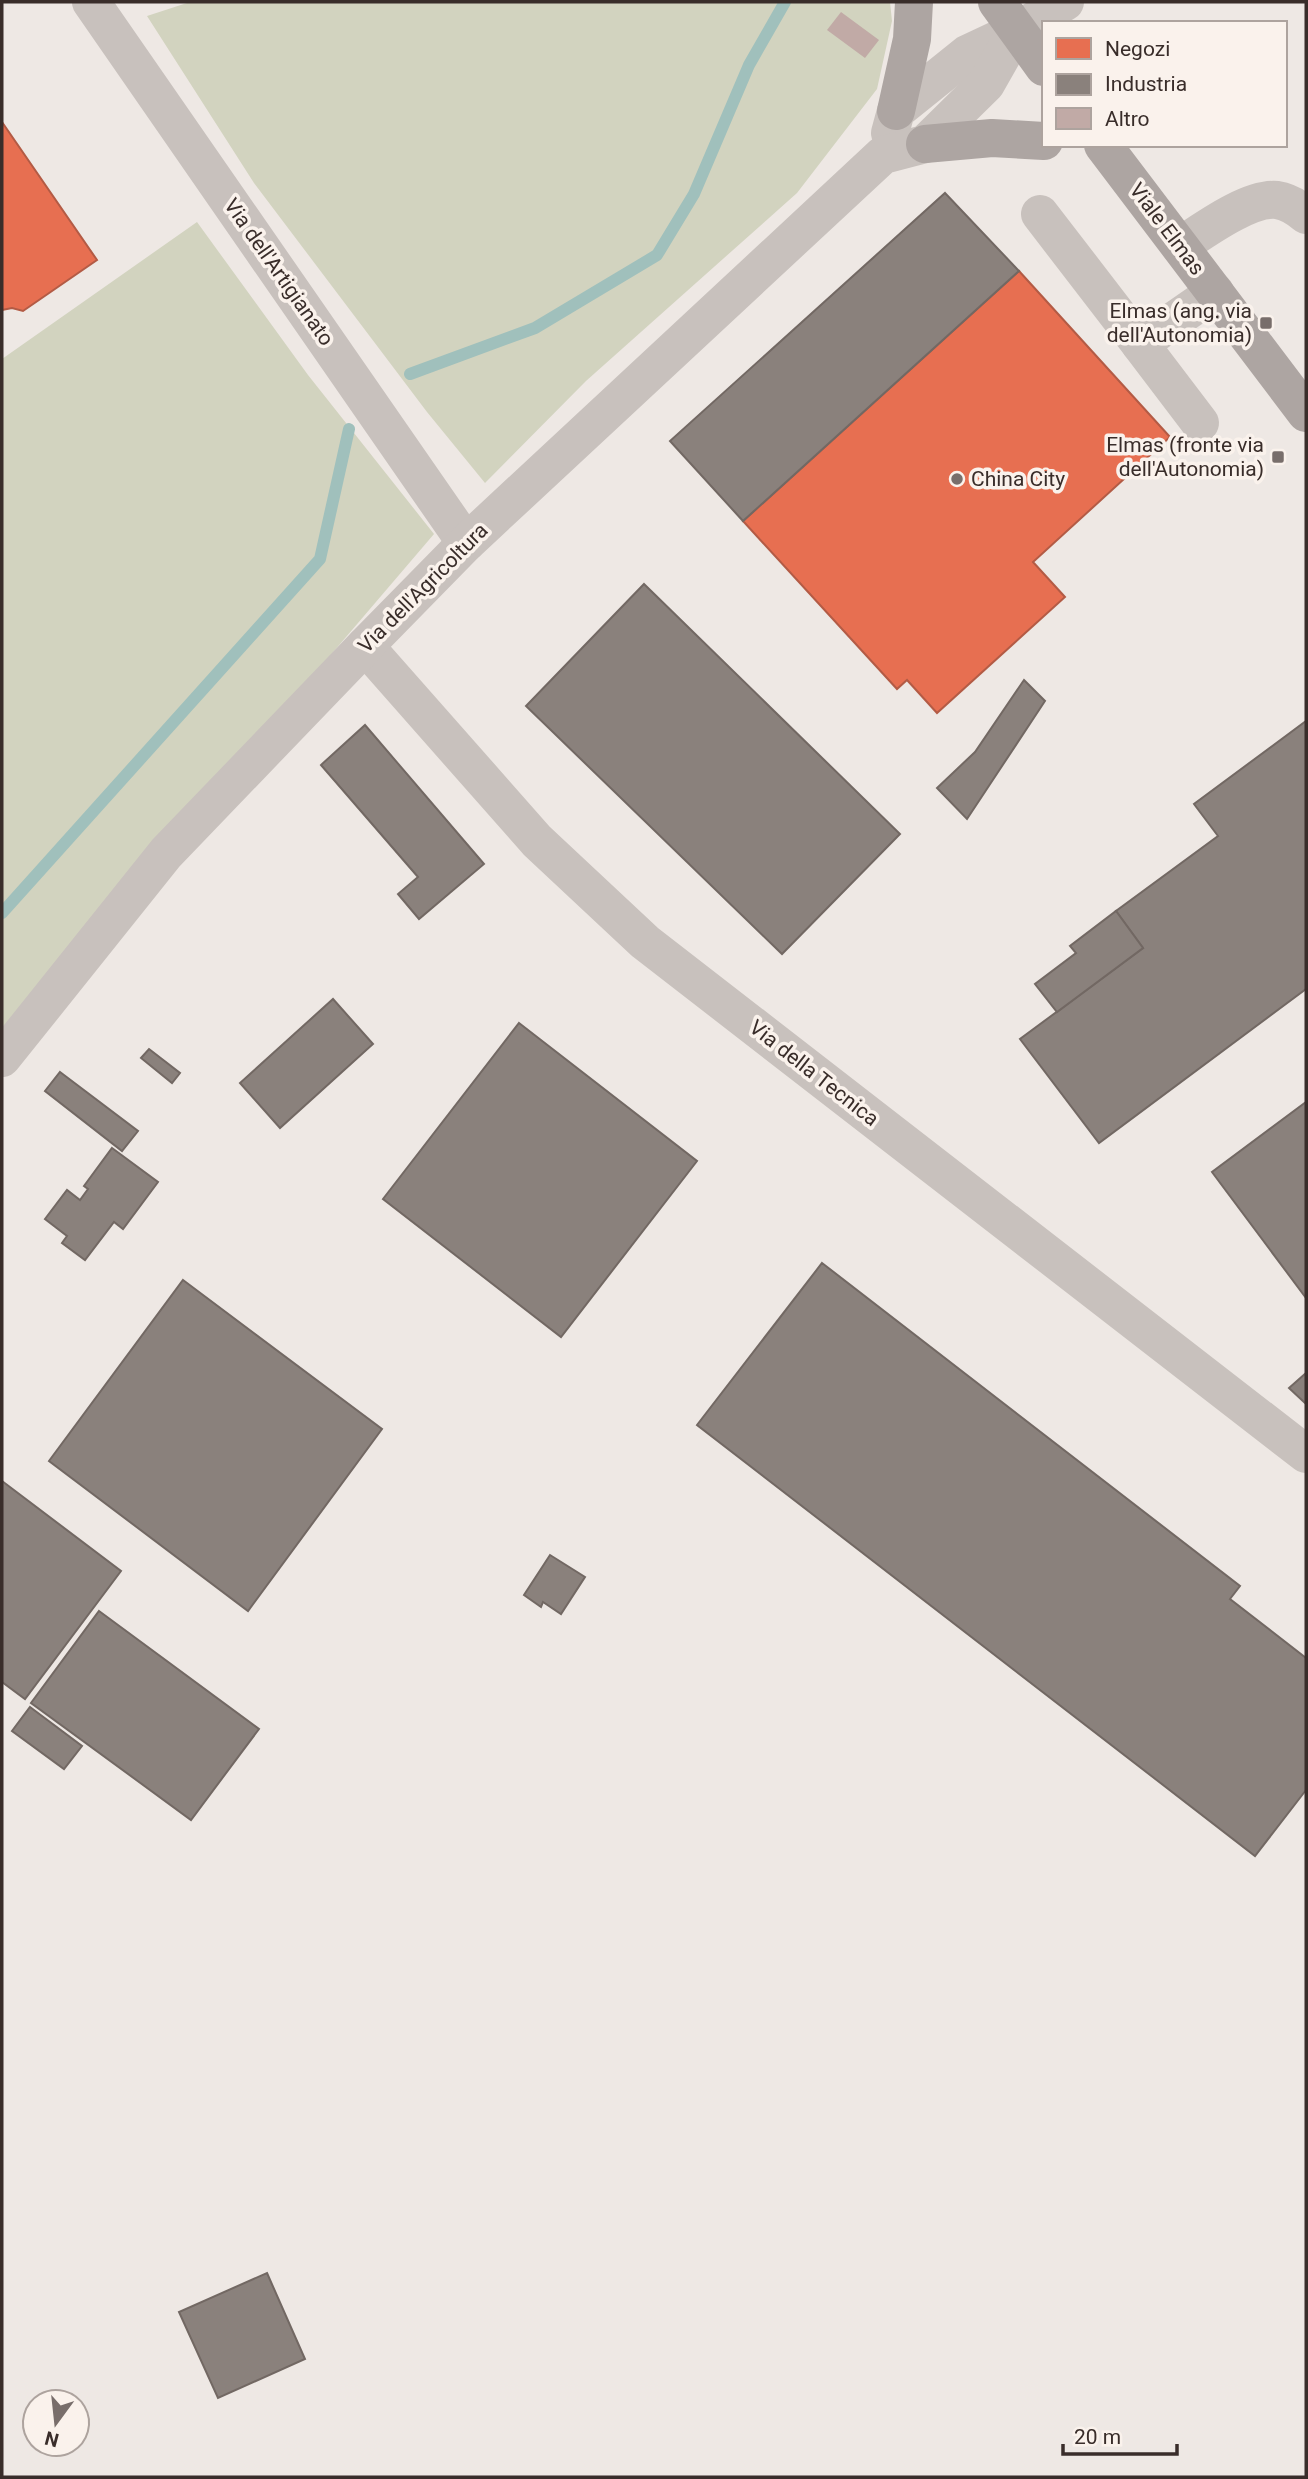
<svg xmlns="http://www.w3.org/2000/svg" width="1308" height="2479" font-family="Roboto,sans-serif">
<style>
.green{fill:#d2d3bf}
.shops{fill:#e76f51;stroke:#b35b45;stroke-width:2}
.industry{fill:#8a817c;stroke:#726863;stroke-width:2}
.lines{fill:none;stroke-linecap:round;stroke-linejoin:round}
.stream{stroke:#a0c0bc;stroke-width:12}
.building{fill:#c1aaa6}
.minor{stroke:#c8c1bd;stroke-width:38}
.major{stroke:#ada5a2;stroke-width:38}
.poi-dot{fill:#786e6b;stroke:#faf2ec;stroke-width:2.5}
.labels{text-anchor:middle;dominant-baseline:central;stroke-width:7;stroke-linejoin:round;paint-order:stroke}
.street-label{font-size:21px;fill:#392d2a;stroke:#faf2ec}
.poi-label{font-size:21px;fill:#392d2a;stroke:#faf2ec;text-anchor:end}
</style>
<rect width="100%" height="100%" fill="#eee8e4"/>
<g class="green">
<path d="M190 2H890L892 21 877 89 797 193 586 381 485 483 427 412 254 183 147 16Z"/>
<path d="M197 222 308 375 434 534 2 1040V359Z"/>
</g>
<g class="shops">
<path d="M2 122 97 260 23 311 12 308 2 310Z"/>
<path d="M1019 271 1170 437 1033 562 1065 597 937 713 907 680 897 689 743 521Z"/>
</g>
<g class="industry">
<path d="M945 193 1019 271 743 521 670 441Z"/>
<path d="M644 584 900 834 782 954 526 706Z"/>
<path d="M1024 680 1045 701 967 819 937 788 975 752Z"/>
<path d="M1306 721V989L1099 1143 1020 1039 1143 948 1116 911 1218 836 1194 804Z"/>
<path d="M365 725 484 864 419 919 398 894 418 877 321 765Z"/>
<path d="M1116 911 1143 948 1057 1012 1035 984 1076 953 1070 946Z"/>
<path d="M333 999 373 1044 280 1128 240 1083Z"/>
<path d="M519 1023 697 1161 561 1337 383 1199Z"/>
<path d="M149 1049 180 1073 172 1083 141 1058Z"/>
<path d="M60 1072 138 1131 122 1151 45 1091Z"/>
<path d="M1306 1102V1298L1212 1172Z"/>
<path d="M112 1148 158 1182 123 1229 114 1222 85 1260 62 1243 67 1236 45 1219 67 1190 80 1200 88 1189 84 1186Z"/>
<path d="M822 1263 1240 1586 1230 1599 1306 1658V1790L1255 1856 697 1425Z"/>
<path d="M183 1280 382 1429 248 1611 49 1461Z"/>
<path d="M1306 1373V1404L1289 1388Z"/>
<path d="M2 1481 121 1571 25 1699 2 1682Z"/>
<path d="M550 1555 585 1577 561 1614 543 1602 541 1607 524 1595Z"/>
<path d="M99 1611 259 1729 191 1820 31 1703Z"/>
<path d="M30 1707 82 1746 64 1769 12 1731Z"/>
<path d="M267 2273 305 2359 218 2398 179 2312Z"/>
</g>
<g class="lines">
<g class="stream">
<path d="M410 374 535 328 657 255 694 194 749 65 785 2"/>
<path d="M2 913 320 559 349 429"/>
</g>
</g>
<path class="building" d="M841 12 879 40 865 58 827 30Z"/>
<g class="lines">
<g class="minor">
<path d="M91 2 466 543"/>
<path d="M890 133 896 111 967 54 1016 31 1065 2"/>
<path d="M1040 214 1140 344"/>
<path d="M1180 246C1203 231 1249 197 1277 200 1289 202 1298 208 1306 215"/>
<path d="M1200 423 1140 344 1215 292"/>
<path d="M365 646 537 841 645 942 1306 1454"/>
<path d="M2 1058 166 853 365 646 466 543 883 155 925 144 986 84 1016 31"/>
</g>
<g class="major">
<path d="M997 2 1044 67"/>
<path d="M896 111 912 39 914 2"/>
<path d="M925 144 992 138 1044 141"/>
<path d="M1103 145 1306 413"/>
</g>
</g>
<g class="poi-dot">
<rect x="1259" y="316" width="14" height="14" rx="3.5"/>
<rect x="1271" y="450" width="14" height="14" rx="3.5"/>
<circle cx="957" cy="479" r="7"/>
</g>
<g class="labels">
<g class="street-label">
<text transform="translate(1167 229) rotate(53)">Viale Elmas</text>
<text transform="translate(279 272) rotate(55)">Via dell'Artigianato</text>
<text transform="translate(423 588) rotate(-45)">Via dell'Agricoltura</text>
<text transform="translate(814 1073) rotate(38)">Via della Tecnica</text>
</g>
<g class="poi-label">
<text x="1252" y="311">Elmas (ang. via<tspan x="1252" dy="24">dell'Autonomia)</tspan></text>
<text x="1264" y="445">Elmas (fronte via<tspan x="1264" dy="24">dell'Autonomia)</tspan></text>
<text x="971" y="479" text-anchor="start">China City</text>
</g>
</g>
<rect width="1308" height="2479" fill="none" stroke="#392d2a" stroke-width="7"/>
<rect x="1042" y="21" width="245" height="126" fill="#faf2ec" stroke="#ada39e" stroke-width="2"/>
<rect x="1056" y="38" width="35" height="21" fill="#e76f51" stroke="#ada39e" stroke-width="2"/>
<text x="1105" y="56" font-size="21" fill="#392d2a">Negozi</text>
<rect x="1056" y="74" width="35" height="21" fill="#8a817c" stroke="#ada39e" stroke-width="2"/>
<text x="1105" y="91" font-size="21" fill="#392d2a">Industria</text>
<rect x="1056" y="108" width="35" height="21" fill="#c1aaa6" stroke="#ada39e" stroke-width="2"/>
<text x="1105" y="126" font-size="21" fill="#392d2a">Altro</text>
<g transform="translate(56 2423) rotate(195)"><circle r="33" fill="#faf2ec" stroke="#ada39e" stroke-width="2"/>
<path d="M0-5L12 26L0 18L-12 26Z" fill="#786e6b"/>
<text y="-10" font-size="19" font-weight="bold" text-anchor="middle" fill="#392d2a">N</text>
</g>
<path d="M1063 2444v10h114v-10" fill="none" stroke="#392d2a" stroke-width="3.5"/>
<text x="1074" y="2444" font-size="21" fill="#392d2a" stroke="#faf2ec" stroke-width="5" paint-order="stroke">20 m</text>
</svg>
